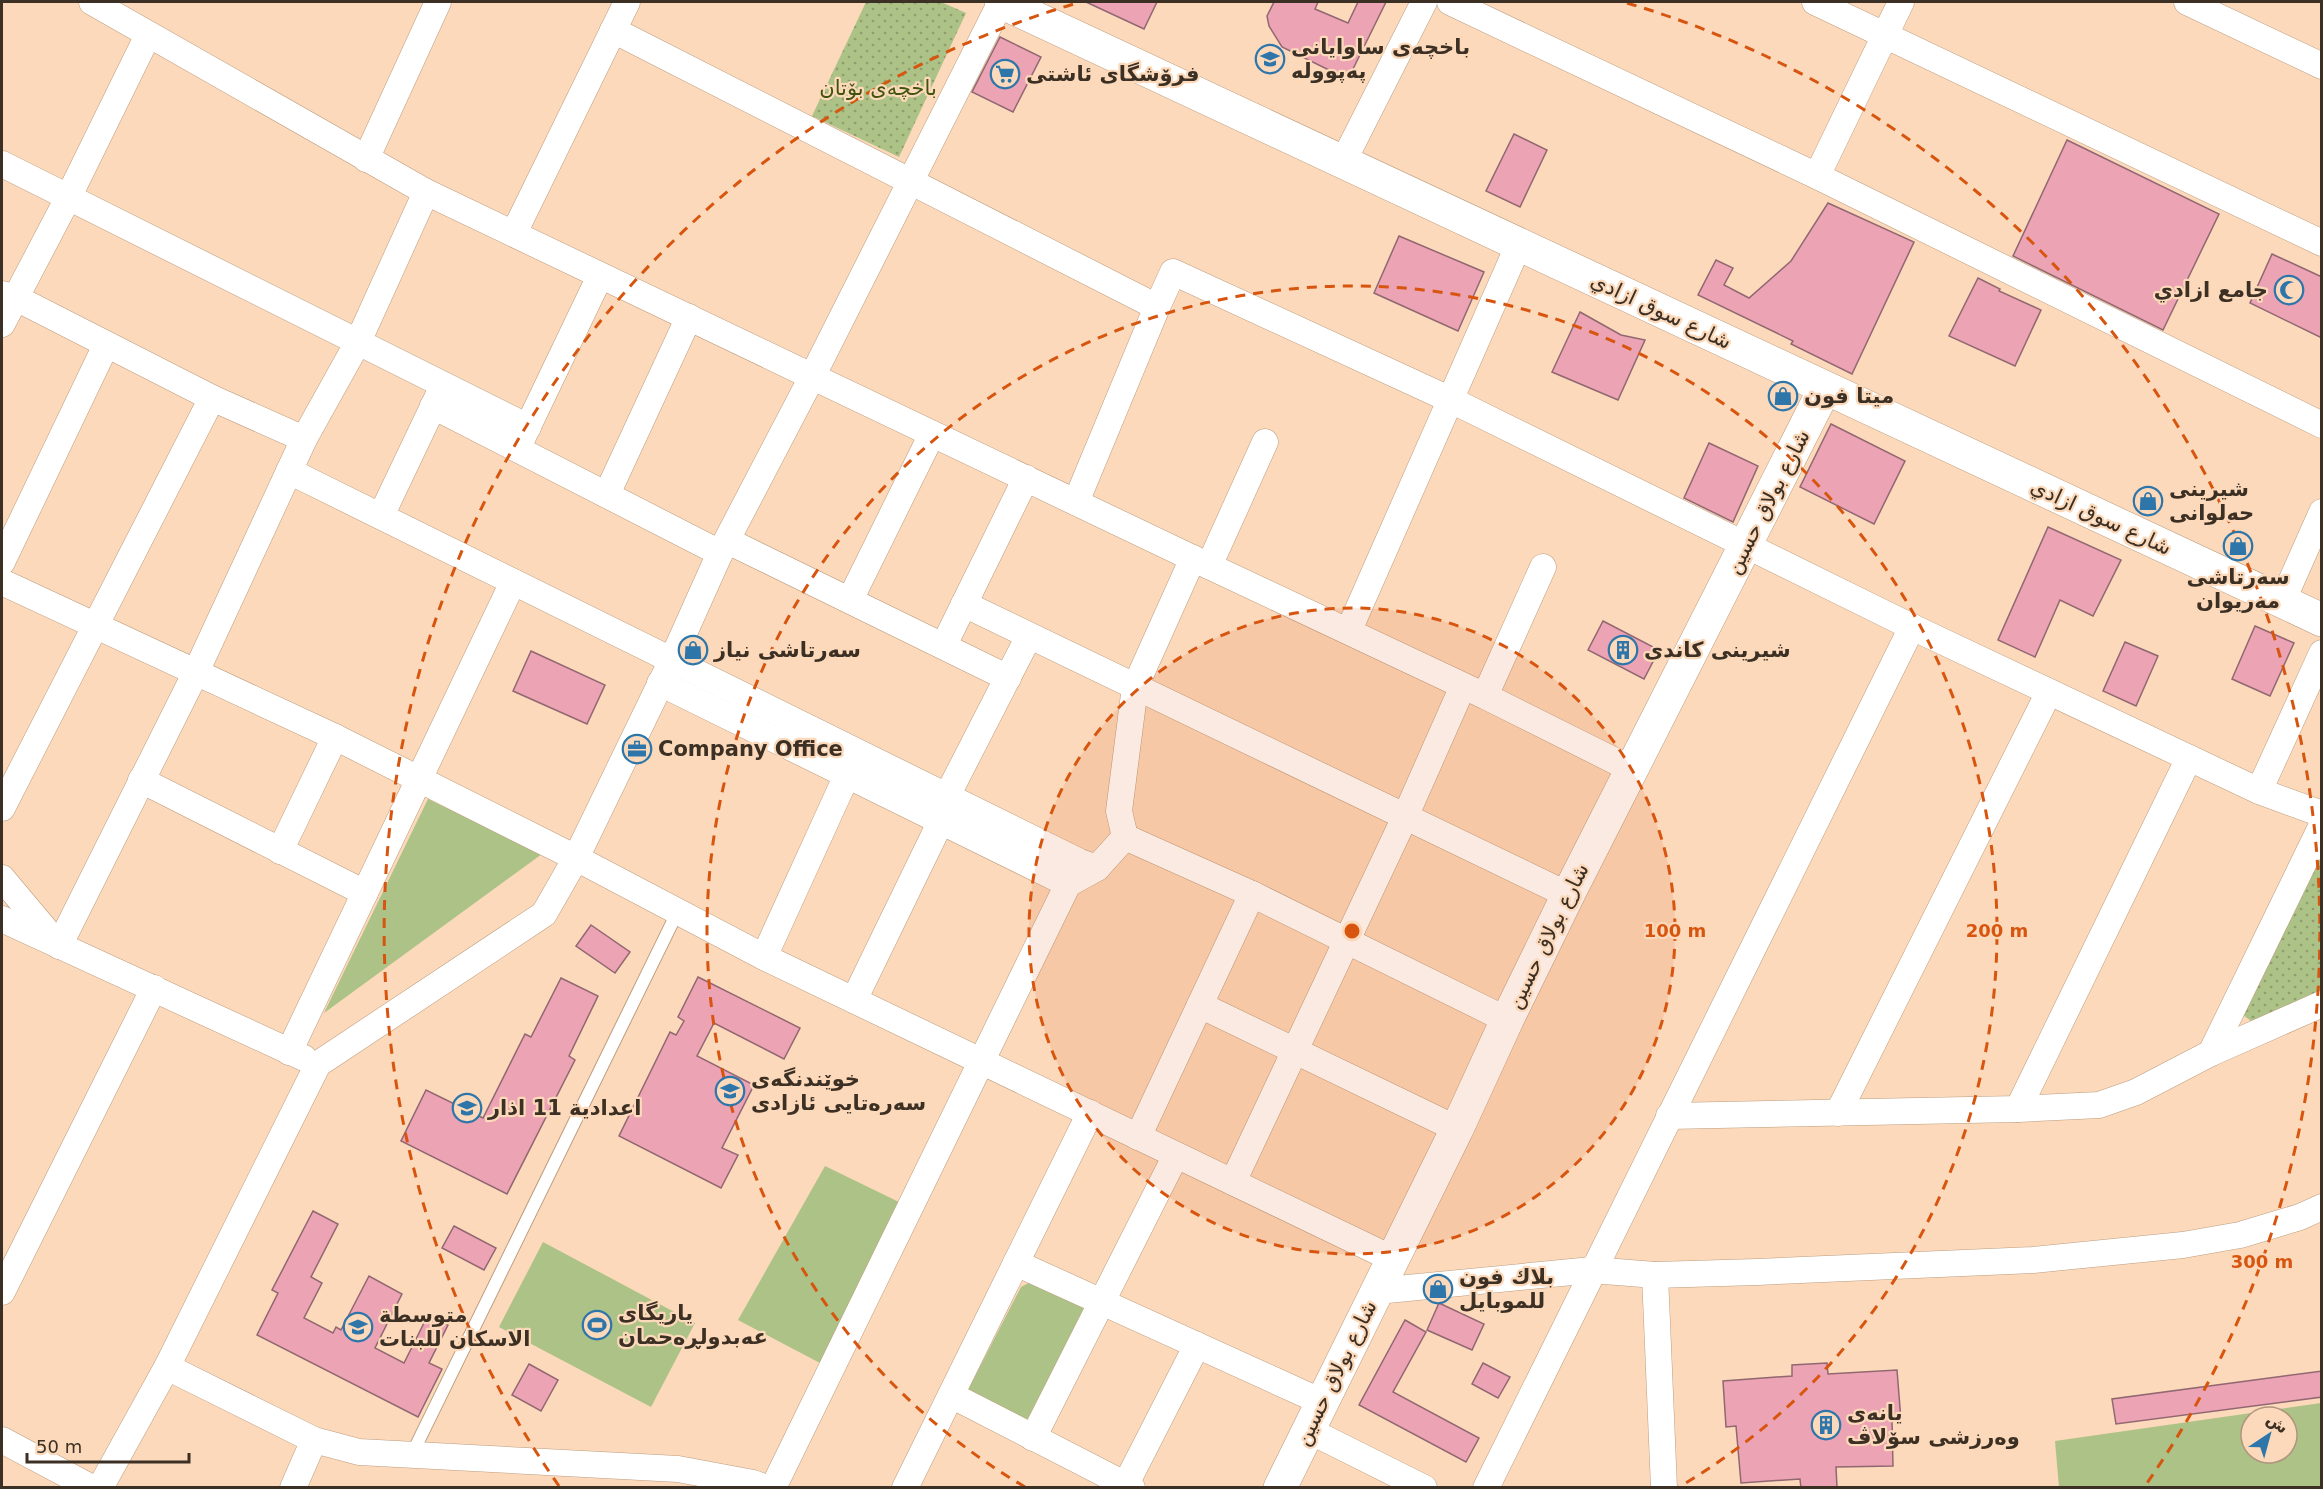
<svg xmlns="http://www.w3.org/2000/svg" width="2323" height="1489" font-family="'DejaVu Sans','Noto Sans Arabic',sans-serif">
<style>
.green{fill:#adc286;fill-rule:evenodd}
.park{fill:url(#park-dots)}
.building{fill:#eca3b4;stroke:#916771;stroke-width:1.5}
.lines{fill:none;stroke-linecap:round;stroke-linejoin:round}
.lane-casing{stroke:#bd9d7f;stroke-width:14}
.street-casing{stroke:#bd9d7f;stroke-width:27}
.secondary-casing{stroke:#bd9d7f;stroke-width:34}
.lane{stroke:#fff;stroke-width:12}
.street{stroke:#fff;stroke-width:26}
.secondary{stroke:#fff;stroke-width:33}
.ring{fill:none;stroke:#d7550e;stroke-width:3;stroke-dasharray:10 8}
.labels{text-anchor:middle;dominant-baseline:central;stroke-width:4.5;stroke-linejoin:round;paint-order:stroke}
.poi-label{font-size:21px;font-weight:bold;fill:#3c2f23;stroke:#fbd9ba;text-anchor:start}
.park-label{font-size:21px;fill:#41540e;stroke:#fbd9ba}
.street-label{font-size:21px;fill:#3c2f23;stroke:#fbd9ba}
.centre{fill:#d7550e;stroke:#fbd9ba;stroke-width:3}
.ring-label{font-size:18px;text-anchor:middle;font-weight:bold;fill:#d7550e;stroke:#fbd9ba;stroke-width:4.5;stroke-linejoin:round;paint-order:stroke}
</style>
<defs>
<pattern id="park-dots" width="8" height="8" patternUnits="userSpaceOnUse" patternTransform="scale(1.5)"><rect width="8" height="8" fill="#adc286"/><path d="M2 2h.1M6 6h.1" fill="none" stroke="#8e9e6d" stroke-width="1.8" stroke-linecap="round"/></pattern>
</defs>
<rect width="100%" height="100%" fill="#fbd9ba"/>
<g class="green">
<path d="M428 799 542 854 324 1013Z"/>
<path d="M825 1166 903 1204 820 1363 738 1320Z"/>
<path d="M543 1242 695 1323 651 1407 499 1327Z"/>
<path d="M1036 1279 1087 1304 1027 1420 968 1390 1021 1287Z"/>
<path d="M2321 1403V1487H2059L2055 1441ZM2251 1417H2287V1453H2251Z"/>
</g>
<g class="park">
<path d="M866 2H941L966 13 899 157 812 116Z"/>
<path d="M2321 847V992L2251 1021 2243 1015Z"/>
</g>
<g class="building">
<path d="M1086 2H1157L1144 29Z"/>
<path d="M1274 2H1318L1315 9 1348 23 1358 2H1386L1352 71 1343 75 1335 73 1282 47 1269 26 1267 16Z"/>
<path d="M1000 37 1041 57 1013 112 972 92Z"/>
<path d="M1514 134 1547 150 1520 207 1486 191Z"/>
<path d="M2067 140 2219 214 2163 330 2013 256Z"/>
<path d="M1828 203 1914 242 1852 374 1791 344 1793 341 1698 295 1716 260 1733 268 1724 285 1749 298 1791 261Z"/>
<path d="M1399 236 1484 272 1458 331 1374 293Z"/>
<path d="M2272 254 2322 277V338L2250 303Z"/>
<path d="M1978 278 2000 289 1999 291 2041 310 2015 366 1949 336Z"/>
<path d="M1580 312 1621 335 1645 340 1618 400 1552 372Z"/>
<path d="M1831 424 1905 461 1874 524 1800 487Z"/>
<path d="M1709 443 1758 466 1733 522 1684 498Z"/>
<path d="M2048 527 2121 560 2093 616 2060 600 2035 657 1998 640Z"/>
<path d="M1603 621 1659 650 1644 679 1588 650Z"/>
<path d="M2255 626 2294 643 2270 696 2232 679Z"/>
<path d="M2125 642 2158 656 2136 706 2103 691Z"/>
<path d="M531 651 605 685 587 724 513 691Z"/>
<path d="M591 925 630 952 615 973 576 946Z"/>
<path d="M698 977 800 1028 784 1059 714 1023 697 1056 754 1085 722 1148 738 1155 721 1188 619 1136 670 1032 676 1035 684 1021 678 1017Z"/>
<path d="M561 978 598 996 569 1056 575 1060 507 1194 401 1141 426 1090 483 1118 525 1034 531 1037Z"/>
<path d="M313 1211 338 1224 311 1277 322 1283 304 1318 333 1333 336 1327 341 1330 369 1276 402 1294 375 1348 404 1363 428 1315 448 1325 429 1363 442 1369 418 1417 257 1335 278 1293 272 1290Z"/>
<path d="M454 1226 496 1248 484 1270 442 1248Z"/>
<path d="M1439 1303 1484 1324 1472 1350 1427 1330Z"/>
<path d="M1405 1320 1426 1332 1393 1392 1479 1438 1466 1462 1359 1405Z"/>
<path d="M1483 1363 1510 1377 1498 1398 1472 1384Z"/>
<path d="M1827 1363 1828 1374 1897 1370 1901 1420 1892 1421 1893 1466 1836 1467 1837 1488H1801L1800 1479 1741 1483 1736 1426 1726 1427 1723 1381 1792 1376V1365Z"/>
<path d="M529 1364 558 1380 541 1411 512 1395Z"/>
<path d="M2322 1371V1397L2116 1424 2112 1399Z"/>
</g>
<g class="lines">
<g class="lane-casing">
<path id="lane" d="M412 1454 677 913"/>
</g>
<g class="street-casing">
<g id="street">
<path d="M92 2 426 192 1209 566 1485 696 1631 769"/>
<path d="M1450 2 1817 176 2322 425"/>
<path d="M1815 2 2322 243"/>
<path d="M2187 2 2322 66"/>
<path d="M613 30 1157 307"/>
<path d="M366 159 438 2"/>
<path d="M1343 162 1424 2"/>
<path d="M2 164 528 427"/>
<path d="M1817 176 1901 2"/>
<path d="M514 233 627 2"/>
<path d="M2 294 16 298 212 398 304 439"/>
<path d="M2 324 68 198 148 35"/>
<path d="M433 406 720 553"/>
<path d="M520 443 600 276"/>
<path d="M289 471 1080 862 1097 868"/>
<path d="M607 494 689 317"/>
<path d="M1076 502 1157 307 1173 272 1451 400 1912 627 2259 791 2322 814"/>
<path d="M381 516 440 392"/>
<path d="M728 541 1008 678"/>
<path d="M2 562 106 345"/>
<path d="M1209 566 1265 442"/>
<path d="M2 582 335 737 576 858 764 957 1393 1259"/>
<path d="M850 600 932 434"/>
<path d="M2282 602 2322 512"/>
<path d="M964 604 1568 895"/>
<path d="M1349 630 1519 244"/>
<path d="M944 645 1026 478"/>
<path d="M660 683 1068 884"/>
<path d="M1485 696 1543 567"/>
<path d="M141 780 365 893"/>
<path d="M2259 791 2322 653"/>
<path d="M947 796 1029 636"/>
<path d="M2 808 212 398"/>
<path d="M1125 837 1252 894 1507 1020"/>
<path d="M1125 837 1119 811 1135 687 1193 558"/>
<path d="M280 851 335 737"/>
<path d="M2 878 59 946 196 672 304 439 358 342 426 192"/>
<path d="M2 919 304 1058"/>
<path d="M764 957 847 775"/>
<path d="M854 1000 941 821"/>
<path d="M1200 1005 1457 1129"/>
<path d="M289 1052 513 582"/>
<path d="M2211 1053 2322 825"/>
<path d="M2018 1109 2189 758"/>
<path d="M1838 1113 2049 692"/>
<path d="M1669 1116 2018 1109 2099 1105 2136 1092 2211 1053 2322 1004"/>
<path d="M1138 1137 1252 894"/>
<path d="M1233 1182 1405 817 1463 686"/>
<path d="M1016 1263 1322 1402"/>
<path d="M1655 1275 1664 1488"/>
<path d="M1377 1291 1592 1270 1655 1275 1757 1272 2033 1260 2183 1245 2240 1235 2300 1217 2322 1207"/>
<path d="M2 1292 154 988"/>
<path d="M167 1367 314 1440 359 1452 678 1469 753 1483 766 1488"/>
<path d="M951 1395 1132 1488"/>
<path d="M1308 1430 1424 1488"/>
<path d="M1033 1438 1176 1155"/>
<path d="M2 1440 92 1488"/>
<path d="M1126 1484 1197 1345"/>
<path d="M100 1488 167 1367 318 1064 544 914 576 858 672 660 720 553 812 377 1001 2"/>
<path d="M293 1488 314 1440"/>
<path d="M773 1488 1068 884 1097 868 1125 837"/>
<path d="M905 1488 1090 1113"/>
<path d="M1486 1488 1912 627"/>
</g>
</g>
<g class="secondary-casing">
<g id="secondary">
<path d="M1001 2 2322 620"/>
<path d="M1280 1488 1457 1129 1507 1020 1568 895 1825 388"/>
</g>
</g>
<use href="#lane" class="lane"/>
<use href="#street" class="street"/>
<use href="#secondary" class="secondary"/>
</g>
<circle cx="1352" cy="931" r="323" fill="#d7550e" fill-opacity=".12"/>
<g class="ring">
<circle cx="1352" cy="931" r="323"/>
<path d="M1025 1487A645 645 0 1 1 1679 1487"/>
<path d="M559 1486A968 968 0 0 1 1077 3M1627 3A968 968 0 0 1 2145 1486"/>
</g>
<defs>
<g id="school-ring" transform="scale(1.5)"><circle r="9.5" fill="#fbd9ba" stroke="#2e76aa" stroke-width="1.5"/><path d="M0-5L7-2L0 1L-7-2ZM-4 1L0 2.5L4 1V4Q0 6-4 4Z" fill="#2e76aa"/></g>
<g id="supermarket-ring" transform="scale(1.5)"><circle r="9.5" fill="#fbd9ba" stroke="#2e76aa" stroke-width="1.5"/><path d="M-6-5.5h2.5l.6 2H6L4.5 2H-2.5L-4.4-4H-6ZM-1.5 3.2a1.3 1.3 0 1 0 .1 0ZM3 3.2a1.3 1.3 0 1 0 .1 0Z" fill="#2e76aa"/></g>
<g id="mosque-ring" transform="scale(1.5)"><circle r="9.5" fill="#fbd9ba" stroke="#2e76aa" stroke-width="1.5"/><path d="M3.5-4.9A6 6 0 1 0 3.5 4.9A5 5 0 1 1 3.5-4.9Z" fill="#2e76aa"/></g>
<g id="shop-ring" transform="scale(1.5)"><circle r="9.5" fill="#fbd9ba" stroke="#2e76aa" stroke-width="1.5"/><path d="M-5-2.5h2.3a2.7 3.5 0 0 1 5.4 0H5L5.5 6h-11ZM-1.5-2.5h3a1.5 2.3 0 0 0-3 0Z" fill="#2e76aa"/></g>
<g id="building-ring" transform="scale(1.5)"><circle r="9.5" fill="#fbd9ba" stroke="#2e76aa" stroke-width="1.5"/><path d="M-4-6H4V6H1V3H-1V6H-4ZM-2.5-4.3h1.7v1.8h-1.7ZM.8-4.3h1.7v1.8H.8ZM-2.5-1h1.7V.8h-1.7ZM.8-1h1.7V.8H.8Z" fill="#2e76aa"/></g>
<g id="office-ring" transform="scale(1.5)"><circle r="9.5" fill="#fbd9ba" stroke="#2e76aa" stroke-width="1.5"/><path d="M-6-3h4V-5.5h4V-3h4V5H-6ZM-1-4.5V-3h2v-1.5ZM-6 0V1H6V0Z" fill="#2e76aa"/></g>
<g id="stadium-ring" transform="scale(1.5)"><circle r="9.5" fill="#fbd9ba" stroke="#2e76aa" stroke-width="1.5"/><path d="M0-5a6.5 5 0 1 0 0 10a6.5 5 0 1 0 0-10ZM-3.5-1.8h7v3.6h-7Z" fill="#2e76aa"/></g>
</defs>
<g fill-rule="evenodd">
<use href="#school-ring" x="1270" y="59"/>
<use href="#supermarket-ring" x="1005" y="74"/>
<use href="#mosque-ring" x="2289" y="290"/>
<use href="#shop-ring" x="1783" y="396"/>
<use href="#shop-ring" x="2148" y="501"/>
<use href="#shop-ring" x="2238" y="546"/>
<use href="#shop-ring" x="693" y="650"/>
<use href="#building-ring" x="1623" y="650"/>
<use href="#office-ring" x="637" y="749"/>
<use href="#school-ring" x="730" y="1091"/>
<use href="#school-ring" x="467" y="1108"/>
<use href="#shop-ring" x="1438" y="1289"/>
<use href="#stadium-ring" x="597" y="1325"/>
<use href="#school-ring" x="358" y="1327"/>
<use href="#building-ring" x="1826" y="1425"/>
</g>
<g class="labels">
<g class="poi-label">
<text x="1291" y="47">باخچەی ساوایانی<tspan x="1291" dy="24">پەپوولە</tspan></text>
<text x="1026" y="74">فرۆشگای ئاشتی</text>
<text x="2268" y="290" text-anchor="end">جامع ازادي</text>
<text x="1804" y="396">ميتا فون</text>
<text x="2169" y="489">شیرینی<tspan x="2169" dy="24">حەلوانی</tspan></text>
<text x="2238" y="577" text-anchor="middle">سەرتاشی<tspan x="2238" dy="24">مەریوان</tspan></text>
<text x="714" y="650">سەرتاشی نیاز</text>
<text x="1644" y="650">شیرینی کاندی</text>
<text x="658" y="749">Company Office</text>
<text x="751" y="1079">خوێندنگەی<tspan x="751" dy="24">سەرەتایی ئازادی</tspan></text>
<text x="488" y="1108">اعدادية 11 اذار</text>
<text x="1459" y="1277">بلاك فون<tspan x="1459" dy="24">للموبايل</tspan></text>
<text x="618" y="1313">یاریگای<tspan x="618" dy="24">عەبدولڕەحمان</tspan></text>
<text x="379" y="1315">متوسطة<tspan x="379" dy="24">الاسكان للبنات</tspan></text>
<text x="1847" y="1413">یانەی<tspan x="1847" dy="24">وەرزشی سۆلاڤ</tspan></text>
</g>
<g class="park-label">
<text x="878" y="88">باخچەی بۆتان</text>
</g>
<g class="street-label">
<text transform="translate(1661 311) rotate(25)">شارع سوق ازادي</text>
<text transform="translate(1768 502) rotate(-63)">شارع بولاق حسين</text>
<text transform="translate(2101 517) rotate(25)">شارع سوق ازادي</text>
<text transform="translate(1548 936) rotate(-64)">شارع بولاق حسين</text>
<text transform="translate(1336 1373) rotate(-64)">شارع بولاق حسين</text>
</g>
</g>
<circle cx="1352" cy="931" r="9" class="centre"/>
<g class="ring-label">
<text x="1675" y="937">100 m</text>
<text x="1997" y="937">200 m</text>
<text x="2262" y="1268">300 m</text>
</g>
<rect width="2323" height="1489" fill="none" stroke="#3c2f23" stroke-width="6"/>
<g transform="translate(2269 1435) rotate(36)"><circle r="28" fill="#fbd9ba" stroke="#af957e" stroke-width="1.5"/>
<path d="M0-4.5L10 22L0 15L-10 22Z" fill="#2e76aa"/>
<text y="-9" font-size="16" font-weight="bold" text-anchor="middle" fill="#3c2f23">ش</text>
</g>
<path d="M27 1453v9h162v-9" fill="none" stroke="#3c2f23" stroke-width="3"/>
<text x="36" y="1453" font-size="18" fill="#3c2f23" stroke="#fbd9ba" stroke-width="4.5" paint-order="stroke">50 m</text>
</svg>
